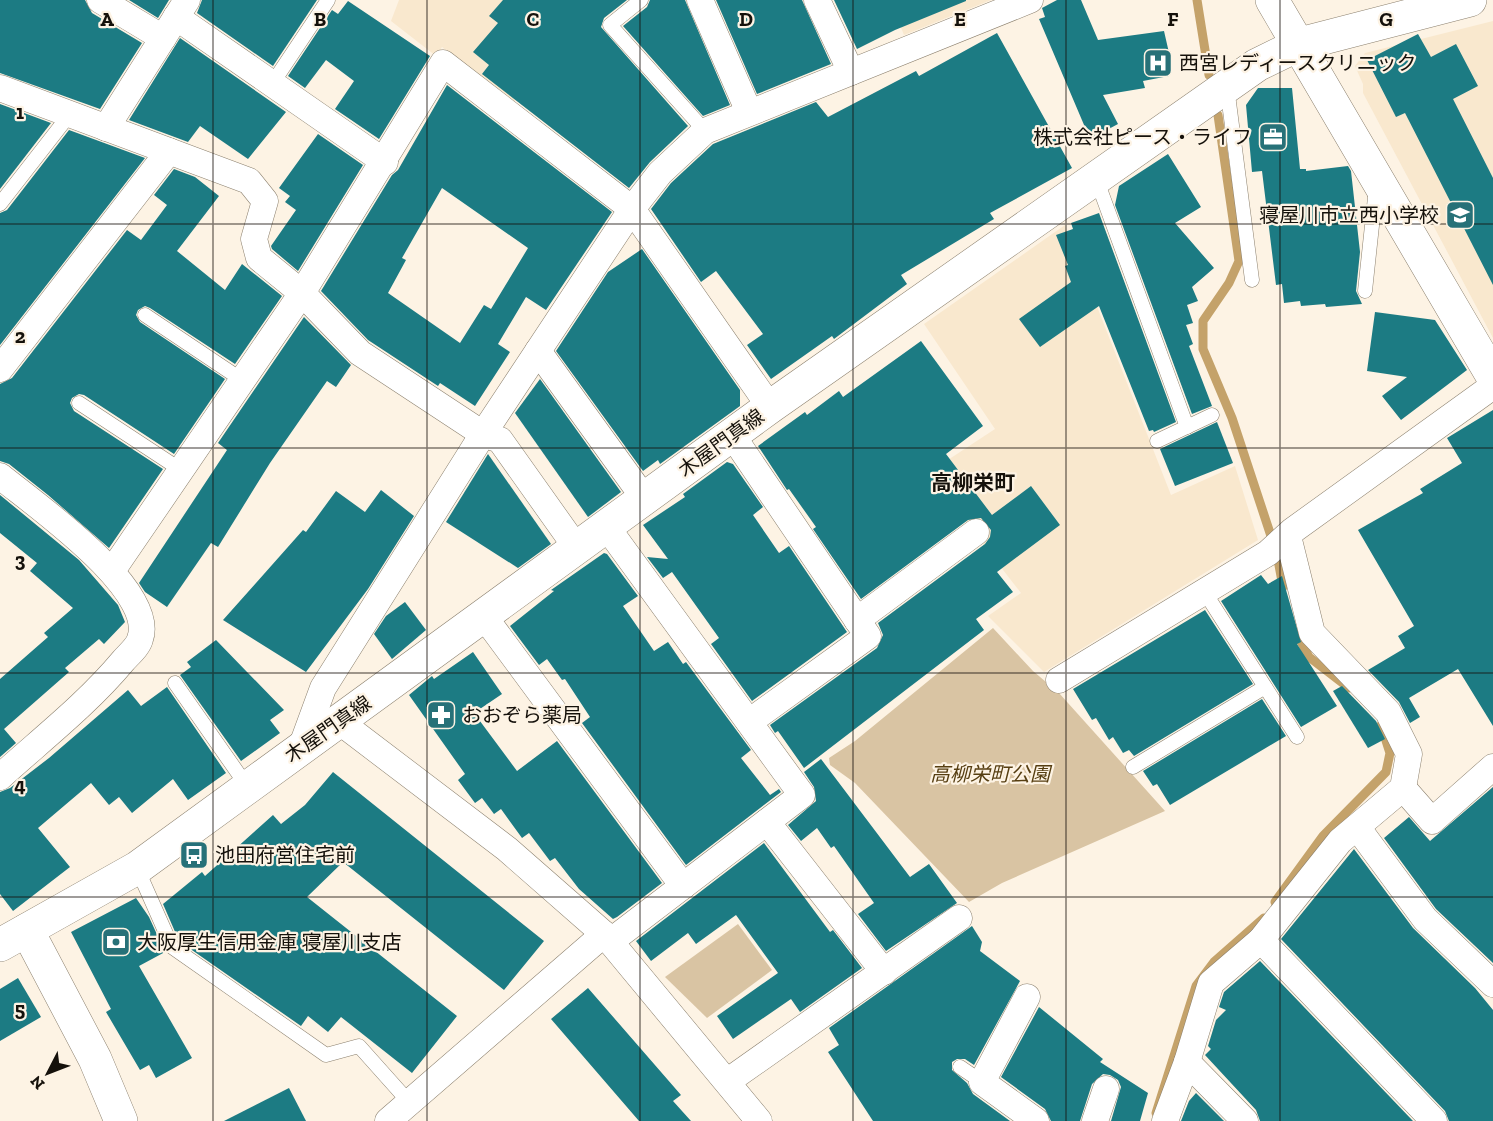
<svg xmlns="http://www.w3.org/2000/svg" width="1493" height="1121" font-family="'Zilla Slab','Noto Sans JP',serif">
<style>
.built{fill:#f9e8ce}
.green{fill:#d9c4a3}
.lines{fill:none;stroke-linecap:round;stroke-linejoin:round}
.stream{stroke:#c4a26a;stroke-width:9}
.building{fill:#1c7b83;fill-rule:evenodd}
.service-casing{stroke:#8c816f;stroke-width:15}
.minor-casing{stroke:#8c816f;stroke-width:27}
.tertiary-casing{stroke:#8c816f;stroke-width:34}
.secondary-casing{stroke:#8c816f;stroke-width:34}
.primary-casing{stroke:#8c816f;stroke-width:34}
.service{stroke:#fff;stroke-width:14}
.minor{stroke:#fff;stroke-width:26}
.tertiary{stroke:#fff;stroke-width:33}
.secondary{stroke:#fff;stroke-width:33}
.primary{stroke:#fff;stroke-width:33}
.grid{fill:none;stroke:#15110b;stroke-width:1.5;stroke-opacity:0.55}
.labels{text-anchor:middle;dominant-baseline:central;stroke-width:4.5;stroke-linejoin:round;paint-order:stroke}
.poi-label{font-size:20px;fill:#15110b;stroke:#fdf3e4;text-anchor:start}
.street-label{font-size:20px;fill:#15110b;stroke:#fdf3e4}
.park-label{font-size:20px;font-style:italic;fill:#563e11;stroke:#fdf3e4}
.neighbourhood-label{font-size:21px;font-weight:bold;fill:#15110b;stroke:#fdf3e4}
.grid-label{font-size:20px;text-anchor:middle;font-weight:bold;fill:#15110b;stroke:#fdf3e4;stroke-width:4.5;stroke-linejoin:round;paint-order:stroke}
</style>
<rect width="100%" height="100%" fill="#fdf3e4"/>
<g class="built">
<path d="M399 0H554L552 58 512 104 442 47 436 56 391 21Z"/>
<path d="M890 0H991L904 35Z"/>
<path d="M1493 21V338L1363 93V84L1355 66 1365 53Z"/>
<path d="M1065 225 1171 495 1235 466 1258 540 1044 672 988 616 1021 593 928 473 995 429 924 324Z"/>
</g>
<g class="green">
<path d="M993 628 1033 671 1059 693 1165 811 1002 883 969 902 855 783 830 765 829 758 855 741Z"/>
<path d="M738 924 772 970 707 1018 665 977Z"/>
</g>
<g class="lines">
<g class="stream">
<path d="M1197 0 1209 75"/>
<path d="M1218 115 1239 261 1229 283 1203 321V349L1232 418 1271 536"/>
<path d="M1278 560 1283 587"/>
<path d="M1296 632 1309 657 1349 688"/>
<path d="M1275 902 1323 836 1386 772 1390 753 1381 725"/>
<path d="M1156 1113 1196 986 1214 962 1264 918"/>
</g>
</g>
<g class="building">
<path d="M0 0H85L92 13 142 43 100 109 0 73Z"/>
<path d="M129 0H169L158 18Z"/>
<path d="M202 0H317L273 66 197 13Z"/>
<path d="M503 0H627L604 18 601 27 688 126 650 162 629 188 482 74 489 65 473 52 498 23 489 16Z"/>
<path d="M650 0H685L730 105 703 116 623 26 647 7Z"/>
<path d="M716 0H802L831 64 757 94Z"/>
<path d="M834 0H966V1L895 30 857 49Z"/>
<path d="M1057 0H1081L1098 40 1164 31 1172 66 1167 67 1169 76 1143 81 1145 88 1103 95 1118 124 1090 139 1039 19 1045 17 1042 8Z"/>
<path d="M348 1 430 56 379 139 335 109 354 81 326 60 305 88 288 76 332 10 338 14Z"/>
<path d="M997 33 1072 168 990 213 994 219 901 275 907 284 834 339 832 336 771 379 747 345 763 334 716 271 701 282 651 209 671 183 713 144 816 102 828 117 916 71 919 76Z"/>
<path d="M1418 34 1431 57 1456 44 1478 86 1453 99 1493 178V285L1405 113 1396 117 1367 60Z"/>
<path d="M180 38 286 112 248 159 200 126 188 142 129 120Z"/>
<path d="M447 85 612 212 546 310 526 297 498 344 510 352 475 406 440 383 438 386 368 340 321 291 392 175 398 170ZM442 188 528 248 491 309 484 305 460 343 388 293 406 260 402 258Z"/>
<path d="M1258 88H1292L1300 169H1306V171L1348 166 1351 171 1360 252 1356 291 1362 304 1326 307 1325 304 1301 306 1300 301 1284 303 1282 284 1276 285 1262 171 1252 172 1246 105Z"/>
<path d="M0 104 51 123 0 189Z"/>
<path d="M69 130 145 158 0 345V213L7 210Z"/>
<path d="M318 134 363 165 298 271 272 249 271 246 296 210 285 202 290 196 279 188Z"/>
<path d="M1168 154 1201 207 1175 223 1214 268 1192 287 1198 301 1187 305 1193 323 1186 325 1193 344 1189 346 1212 406 1192 414 1115 205 1119 186Z"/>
<path d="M174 169 195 177 219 196 177 251 225 290 242 264 282 296 235 364 150 308 145 306 138 310 136 315 140 322 225 379 174 454 84 395 79 394 72 398 70 403 74 411 163 469 109 548 48 495 9 464 0 461V384L12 378 127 230 141 240 167 205 154 195Z"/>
<path d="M1099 213 1176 422 1154 432 1153 430 1149 431 1099 306 1040 347 1019 319 1071 282 1065 266 1068 265 1056 235 1073 229 1071 223Z"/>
<path d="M642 249 740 390V406L660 464 658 460 643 471 556 351 608 272Z"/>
<path d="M1375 312 1435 320 1467 370 1401 420 1382 396 1407 377 1367 371Z"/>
<path d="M304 317 351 365 336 387 327 381 270 463 218 547 211 543 167 607 145 592 139 583 227 450 218 443Z"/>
<path d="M921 341 983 426 946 454 992 515 1031 486 1060 525 997 572 1013 592 976 619 984 630 804 768 778 731 775 733 770 725 877 648 883 635 878 623 985 544 990 537 991 530 981 518 968 520 861 599 813 529 816 527 789 489 787 490 758 446 805 412 807 415 839 391 843 397Z"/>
<path d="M540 379 621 492 588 517 515 413Z"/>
<path d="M1493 410V726L1458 669 1409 698 1420 717 1410 723 1399 702 1368 670 1405 648 1398 636 1414 626 1358 530 1423 493 1420 489 1462 463 1447 438Z"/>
<path d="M1217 422 1233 463 1175 486 1160 449Z"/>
<path d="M488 454 551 544 518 568 446 522Z"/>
<path d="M727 462 733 464 763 507 753 515 779 553 789 546 847 632 752 701 711 644 719 638 672 572 663 578 647 557 668 559 643 525 685 497 683 494Z"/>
<path d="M381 490 414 516 368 589 306 672 223 620 303 530 306 532 336 491 365 512Z"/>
<path d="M0 495 79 560 118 605 125 622 104 644 99 639 65 668 69 672 4 729 16 743 0 757V679L48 637 44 633 73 608 30 571 37 563 0 533Z"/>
<path d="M604 553 607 554 638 596 623 606 654 651 668 642 683 664 686 662 751 750 741 758 770 795 779 789 781 792 686 865 582 723 590 717 565 679 562 680 547 659 539 665 510 626 554 591 551 590Z"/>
<path d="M1261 575 1268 584 1282 576 1301 642 1297 644 1337 706 1301 727 1221 601Z"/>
<path d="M405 602 426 630 392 659 374 634 386 616Z"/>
<path d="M1205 610 1253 684 1134 756 1129 750 1123 753 1113 737 1109 740 1096 718 1092 720 1073 689Z"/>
<path d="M216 640 284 710 270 720 280 733 241 761 180 675 191 667 187 662Z"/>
<path d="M473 652 502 694 474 713 517 771 557 741 662 883 617 917 613 919 579 889 555 858 550 861 529 833 522 838 501 809 494 814 482 798 475 803 458 780 465 774 409 695 432 676 434 679Z"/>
<path d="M1342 686 1376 721 1385 739 1368 748 1333 691Z"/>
<path d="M167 687 226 773 188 800 173 779 132 813 119 797 109 805 91 783 38 828 70 867 13 911 0 894V792L10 788 49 758 128 690 141 706Z"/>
<path d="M1262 699 1286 736 1170 805 1157 784 1153 786 1143 771Z"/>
<path d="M821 759 910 877 929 864 957 903 886 951 858 914 874 903 834 846 831 848 817 828 801 841 788 825 816 801 814 787 804 772Z"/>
<path d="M333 772 544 941 504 990 343 862 307 897 457 1016 412 1073 341 1017 328 1032 308 1016 301 1026 179 941 163 904 202 872 205 876 273 815 281 824 305 805Z"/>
<path d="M1493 787V963L1436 909 1384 838 1409 817 1430 841Z"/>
<path d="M764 843 830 932 833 930 862 968 800 1012 791 999 733 1039 717 1016 778 973 736 915 696 944 688 933 651 961 636 941Z"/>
<path d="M1354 849 1413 928 1475 988 1493 1010V1121H1449L1445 1111 1281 939Z"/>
<path d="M136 898 149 917 165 952 139 966 192 1058 156 1078 149 1065 140 1070 106 1012 111 1009 71 932Z"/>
<path d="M972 926 982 942 980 951 1020 981 974 1065 965 1059H957L952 1062V1070L967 1083 973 1094 1010 1121H873L828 1052 839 1045 829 1028Z"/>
<path d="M1260 961 1413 1121H1260L1256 1110 1205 1055 1211 1049 1208 1046 1216 1020 1226 1010 1219 1007 1224 992Z"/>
<path d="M18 978 41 1017 0 1041V989Z"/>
<path d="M588 988 681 1095 673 1101 691 1121H639L551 1019Z"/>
<path d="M1039 1007 1103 1059 1100 1062 1148 1093 1140 1121H1111L1121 1087 1118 1080 1110 1075 1103 1074 1092 1084 1080 1121H1051L1045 1109 1001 1077Z"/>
<path d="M289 1088 306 1121H224Z"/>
<path d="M1196 1093 1224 1121H1181L1189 1101Z"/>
</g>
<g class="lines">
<g class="service-casing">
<g id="service">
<path d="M641 0 610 25 705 131"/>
<path d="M272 84 328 0"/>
<path d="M1227 87 1252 280"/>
<path d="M1096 178 1187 427"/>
<path d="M0 204 70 114"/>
<path d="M1365 291 1376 188"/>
<path d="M145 315 242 380"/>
<path d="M79 403 181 470"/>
<path d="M1157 441 1212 415"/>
<path d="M1204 591 1297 737"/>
<path d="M175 683 247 786"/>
<path d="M1133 767 1265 687"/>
<path d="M137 868 172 947 326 1055 359 1046 409 1102"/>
<path d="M960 1067 982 1082"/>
</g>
</g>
<g class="minor-casing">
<g id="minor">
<path d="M100 0 163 38"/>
<path d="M700 0 749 112"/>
<path d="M817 0 851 72"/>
<path d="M176 17 385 162"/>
<path d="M0 88 249 181 265 201 254 239 259 258 302 293 360 353 483 434 500 440 576 547"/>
<path d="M106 128 187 0"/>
<path d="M538 351 644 498"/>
<path d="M0 369 169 151"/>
<path d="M732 435 868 636 749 722"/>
<path d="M0 476C34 504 158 590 140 639 138 647 128 655 123 661 87 704 42 739 0 777"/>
<path d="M606 526 802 795 611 941"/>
<path d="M1288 536 1312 633 1388 712 1409 754 1403 788 1340 841 1261 940 1434 1121"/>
<path d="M112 571 302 293 443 63 632 209 770 407"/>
<path d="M483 615 683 886"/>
<path d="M857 620 976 532"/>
<path d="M1059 680 1268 553 1292 531 1493 386"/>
<path d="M340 722 507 849 604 934 759 1121"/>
<path d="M301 748 323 688 483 434 632 209 660 173 705 131 1030 0"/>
<path d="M1403 788 1432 821 1493 767"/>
<path d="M767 822 884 972"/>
<path d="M1357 827 1425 919 1493 984"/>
<path d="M1027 997 982 1082 1036 1121"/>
<path d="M1187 1062 1245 1121"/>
<path d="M728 1081 959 918"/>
<path d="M388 1121 604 934"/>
<path d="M1095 1121 1106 1089"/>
<path d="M1165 1121 1187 1062 1211 983 1261 940"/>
</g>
</g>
<g class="tertiary-casing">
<path id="tertiary" d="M27 930 95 1059 121 1121"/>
</g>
<g class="secondary-casing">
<path id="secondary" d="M0 945 137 868 770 407 1257 65 1300 44 1470 0"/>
</g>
<g class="primary-casing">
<path id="primary" d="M1272 0 1493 377"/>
</g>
<use href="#service" class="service"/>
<use href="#minor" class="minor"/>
<use href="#tertiary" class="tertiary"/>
<use href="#secondary" class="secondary"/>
<use href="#primary" class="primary"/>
</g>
<path class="grid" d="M213 0V1121M427 0V1121M640 0V1121M853 0V1121M1066 0V1121M1280 0V1121M0 224H1493M0 448H1493M0 673H1493M0 897H1493"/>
<defs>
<g id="hospital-square" transform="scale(1.5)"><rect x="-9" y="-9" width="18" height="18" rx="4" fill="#277178" stroke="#fdf3e4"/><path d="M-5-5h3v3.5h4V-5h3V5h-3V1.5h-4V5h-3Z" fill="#fff"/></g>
<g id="office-square" transform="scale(1.5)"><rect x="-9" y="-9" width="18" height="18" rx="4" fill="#277178" stroke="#fdf3e4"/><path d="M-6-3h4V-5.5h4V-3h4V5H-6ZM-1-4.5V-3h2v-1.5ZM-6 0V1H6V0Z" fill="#fff"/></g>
<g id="school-square" transform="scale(1.5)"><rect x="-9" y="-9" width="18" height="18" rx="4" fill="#277178" stroke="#fdf3e4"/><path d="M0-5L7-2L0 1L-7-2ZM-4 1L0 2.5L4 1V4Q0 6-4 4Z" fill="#fff"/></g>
<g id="pharmacy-square" transform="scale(1.5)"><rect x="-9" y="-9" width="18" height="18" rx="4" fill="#277178" stroke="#fdf3e4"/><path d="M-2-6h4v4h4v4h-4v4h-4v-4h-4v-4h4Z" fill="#fff"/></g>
<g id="bus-square" transform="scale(1.5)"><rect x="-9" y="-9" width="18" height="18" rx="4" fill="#277178" stroke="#fdf3e4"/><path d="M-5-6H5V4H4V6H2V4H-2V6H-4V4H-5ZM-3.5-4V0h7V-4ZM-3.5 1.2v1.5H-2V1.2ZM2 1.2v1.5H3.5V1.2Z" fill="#fff"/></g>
<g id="bank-square" transform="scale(1.5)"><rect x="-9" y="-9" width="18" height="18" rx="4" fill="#277178" stroke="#fdf3e4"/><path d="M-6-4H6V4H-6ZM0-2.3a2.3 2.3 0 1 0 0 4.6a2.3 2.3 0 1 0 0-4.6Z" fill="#fff"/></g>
</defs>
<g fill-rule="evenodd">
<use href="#hospital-square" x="1158" y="63"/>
<use href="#office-square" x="1273" y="137"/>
<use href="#school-square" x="1460" y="215"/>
<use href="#pharmacy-square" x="441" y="715"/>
<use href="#bus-square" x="194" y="855"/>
<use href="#bank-square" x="116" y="942"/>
</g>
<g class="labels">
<g class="poi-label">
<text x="1179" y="63">西宮レディースクリニック</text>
<text x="1252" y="137" text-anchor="end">株式会社ピース・ライフ</text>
<text x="1439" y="215" text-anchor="end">寝屋川市立西小学校</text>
<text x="462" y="715">おおぞら薬局</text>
<text x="215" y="855">池田府営住宅前</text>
<text x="137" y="942">大阪厚生信用金庫 寝屋川支店</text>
</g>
<g class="street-label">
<text transform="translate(721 443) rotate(-36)">木屋門真線</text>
<text transform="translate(328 729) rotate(-35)">木屋門真線</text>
</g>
<g class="park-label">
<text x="990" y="774">高柳栄町公園</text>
</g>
<g class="neighbourhood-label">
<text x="973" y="482">高柳栄町</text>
</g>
</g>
<g class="grid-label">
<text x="107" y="26">A</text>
<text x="320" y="26">B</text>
<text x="533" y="26">C</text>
<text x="746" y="26">D</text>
<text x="960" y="26">E</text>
<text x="1173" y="26">F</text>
<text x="1386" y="26">G</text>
<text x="20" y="119">1</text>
<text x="20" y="343">2</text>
<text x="20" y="567">3</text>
<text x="20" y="792">4</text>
<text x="20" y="1016">5</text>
</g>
<g transform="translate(48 1073) rotate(228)" stroke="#fdf3e4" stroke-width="4.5" paint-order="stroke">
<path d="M0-4.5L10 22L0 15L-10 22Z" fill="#15110b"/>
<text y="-9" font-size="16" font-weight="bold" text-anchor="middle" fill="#15110b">N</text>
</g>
</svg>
